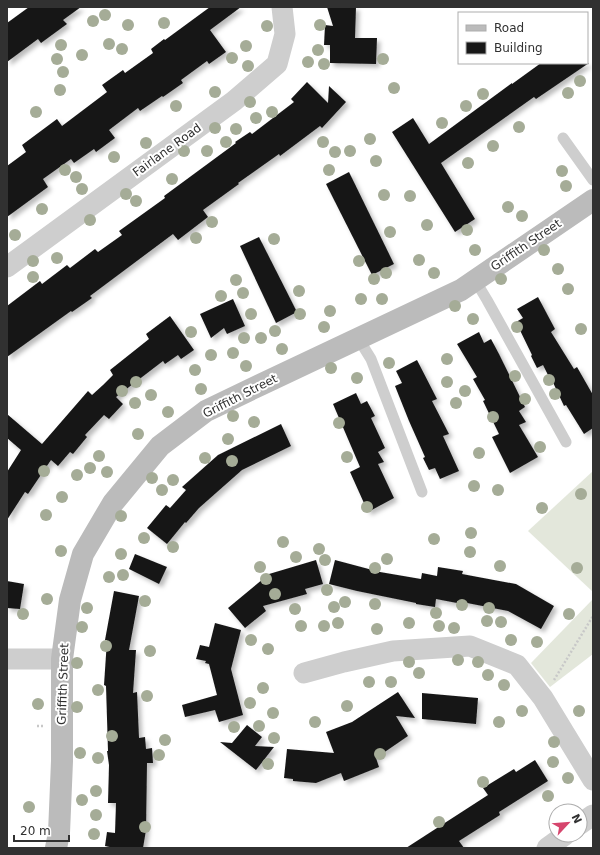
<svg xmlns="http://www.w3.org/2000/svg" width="600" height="855" font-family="'DejaVu Sans',sans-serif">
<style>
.grass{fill:#e3e7db}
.building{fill:#181818;filter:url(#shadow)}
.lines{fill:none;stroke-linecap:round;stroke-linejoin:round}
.path{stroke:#c8c8c8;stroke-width:2.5;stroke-dasharray:2 2;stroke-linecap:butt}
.lane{stroke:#cecece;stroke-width:11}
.street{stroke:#cecece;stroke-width:21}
.secondary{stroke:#bbb;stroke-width:22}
.tree{fill:#a5ac97}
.labels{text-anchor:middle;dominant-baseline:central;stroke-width:4;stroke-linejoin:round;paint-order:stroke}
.street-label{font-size:12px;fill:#313131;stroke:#fff}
</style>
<defs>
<filter id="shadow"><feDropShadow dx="3.5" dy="3.5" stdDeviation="2" flood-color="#0004"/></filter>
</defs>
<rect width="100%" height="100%" fill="#fff"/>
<g class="grass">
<path d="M593 471V592L528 531Z"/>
<path d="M593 599V654L550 687 531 663Z"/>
</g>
<g class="building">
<path d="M29 7H81L63 20 67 24 41 43 38 39 7 62V23Z"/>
<path d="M210 7H241L210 30 226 52 209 64 207 61 181 80 183 83 163 97 162 96 140 111 138 108 109 130 115 138 96 152 94 149 74 163 71 159 43 179 48 187 7 217V166L26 152 22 145 57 119 62 126 107 92 102 85 123 70 125 73 153 53 151 49 164 39 165 40Z"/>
<path d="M327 7H356L355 38H377L376 64 330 63V45H324L325 25 333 26Z"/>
<path d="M541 63H589L536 99 534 97 441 163 475 219 455 232 392 132 413 118 429 144 512 83V84Z"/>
<path d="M307 82 328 103 329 86 346 102 322 128 320 126 280 156 279 154 238 183 239 184 203 210 208 217 178 240 173 234 90 296 92 298 72 312 71 311 7 357V306L40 281 42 284 67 265 70 268 95 249 98 252 122 235 119 231 165 198 164 196 236 143 235 142 250 132 252 134 294 102 291 99Z"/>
<path d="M349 172 394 264 372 275 326 184Z"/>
<path d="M259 237 297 312 276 323 240 246Z"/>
<path d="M538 297 555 329 551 332 574 369 577 367 593 395V428L584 434 566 405 564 406 550 376 549 377 543 365 537 368 531 356 532 355 516 322 523 318 517 309Z"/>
<path d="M233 299 245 326 227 334 224 328 211 338 200 314Z"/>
<path d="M170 316 194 350 181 359 178 355 165 364 163 361 116 397 123 404 109 419 104 415 85 435 87 437 73 454 70 452 58 466 51 460 28 494 25 492 7 520V472L21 450 7 438V414L42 444 88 391 92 395 103 385 113 375 110 370 149 339 146 334Z"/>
<path d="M479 332 484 343 491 339 499 354 525 407 519 411 526 422 519 425 538 457 510 473 492 437 499 434 483 401 485 400 473 379 477 377 457 344Z"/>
<path d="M417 360 437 399 432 401 449 434 443 436 459 471 440 479 435 468 429 470 423 458 425 457 409 421 395 386 402 383 396 371Z"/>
<path d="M356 393 361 404 367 401 375 416 371 418 385 448 378 452 384 462 378 464 394 498 368 512 350 472 360 467 333 404Z"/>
<path d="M281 424 291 446 242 470 199 508 186 523 185 522 167 544 147 528 166 505 170 508 186 490 182 487 218 455Z"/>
<path d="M135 554 167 567 159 584 129 569Z"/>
<path d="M316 560 323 584 305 589 307 594 263 606 266 611 245 628 228 608 269 574Z"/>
<path d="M335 560 380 572 421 579 422 573 437 576 438 567 463 571 462 574 516 584 554 606 541 629 508 611 457 601V603L436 599 435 607 416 604V603L357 591 329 584Z"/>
<path d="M7 581 24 584 20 609 7 608Z"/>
<path d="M114 591 139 596 129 650H136L133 693 137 692 139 738 145 737 146 749 152 748 153 763H147L146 830 143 848H114L105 846 107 832 115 833 116 803H108L109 765 107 751H108L106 686 104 685 107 640H105Z"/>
<path d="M215 623 241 630 231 669 243 715 219 722 215 710 185 717 182 705 217 695 209 664 205 663 206 661 196 659 200 645 209 647Z"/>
<path d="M398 692 415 718 396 716 408 736 376 758 379 767 344 781 341 773 316 783 293 781V779L284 778 287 749 334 753 326 732 352 722Z"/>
<path d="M422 693 478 698 476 724 422 719Z"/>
<path d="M247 725 262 737 255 746 274 747 256 770 220 742 232 743Z"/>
<path d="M535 760 548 781 499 812 500 815 459 841 464 848H406L488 795 483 788 514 769 516 772Z"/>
</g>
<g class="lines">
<g class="path">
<path d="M554 680 593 616"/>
<path d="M37 726H43"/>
</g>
<g class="lane">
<path d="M563 138 593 180"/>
<path d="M475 280 487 300 566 442"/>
<path d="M358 338 371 359 422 492"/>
</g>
<g class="street">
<path d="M7 267 234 101 277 64 285 34 282 7"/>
<path d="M7 659H62"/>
<path d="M304 673 344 662 393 651 470 646 517 665 543 698 593 780"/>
<path d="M580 824 593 815"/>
<path d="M547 848 565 835"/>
</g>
<path class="secondary" d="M56 848 59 833 62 761V659L70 600 83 554 113 503 160 446 206 411 260 385 461 290 593 200"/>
</g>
<g class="tree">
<circle cx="105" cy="15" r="6"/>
<circle cx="93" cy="21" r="6"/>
<circle cx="164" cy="23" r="6"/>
<circle cx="128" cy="25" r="6"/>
<circle cx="320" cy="25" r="6"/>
<circle cx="267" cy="26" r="6"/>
<circle cx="109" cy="44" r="6"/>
<circle cx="61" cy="45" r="6"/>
<circle cx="246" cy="46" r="6"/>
<circle cx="122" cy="49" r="6"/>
<circle cx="318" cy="50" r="6"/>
<circle cx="82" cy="55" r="6"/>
<circle cx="232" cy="58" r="6"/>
<circle cx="57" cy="59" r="6"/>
<circle cx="383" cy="59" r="6"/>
<circle cx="308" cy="62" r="6"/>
<circle cx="324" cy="64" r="6"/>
<circle cx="248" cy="66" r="6"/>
<circle cx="63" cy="72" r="6"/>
<circle cx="580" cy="81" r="6"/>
<circle cx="394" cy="88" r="6"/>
<circle cx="60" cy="90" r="6"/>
<circle cx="215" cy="92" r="6"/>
<circle cx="568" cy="93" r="6"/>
<circle cx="483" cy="94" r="6"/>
<circle cx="250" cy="102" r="6"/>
<circle cx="176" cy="106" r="6"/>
<circle cx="466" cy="106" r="6"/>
<circle cx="36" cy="112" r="6"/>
<circle cx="272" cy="112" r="6"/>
<circle cx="256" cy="118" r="6"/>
<circle cx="442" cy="123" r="6"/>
<circle cx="519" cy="127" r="6"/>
<circle cx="215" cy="128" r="6"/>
<circle cx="236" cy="129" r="6"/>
<circle cx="370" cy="139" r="6"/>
<circle cx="226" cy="142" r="6"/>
<circle cx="323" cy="142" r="6"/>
<circle cx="146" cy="143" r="6"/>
<circle cx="493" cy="146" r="6"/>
<circle cx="184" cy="151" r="6"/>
<circle cx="207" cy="151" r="6"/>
<circle cx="350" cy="151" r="6"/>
<circle cx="335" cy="152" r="6"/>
<circle cx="114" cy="157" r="6"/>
<circle cx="376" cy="161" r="6"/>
<circle cx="468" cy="163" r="6"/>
<circle cx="65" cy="170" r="6"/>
<circle cx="329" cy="170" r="6"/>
<circle cx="562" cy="171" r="6"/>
<circle cx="76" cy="177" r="6"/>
<circle cx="172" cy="179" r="6"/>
<circle cx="566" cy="186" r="6"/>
<circle cx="82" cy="189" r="6"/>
<circle cx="126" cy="194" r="6"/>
<circle cx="384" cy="195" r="6"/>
<circle cx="410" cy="196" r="6"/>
<circle cx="136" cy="201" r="6"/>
<circle cx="508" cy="207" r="6"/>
<circle cx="42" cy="209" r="6"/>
<circle cx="522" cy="216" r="6"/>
<circle cx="90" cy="220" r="6"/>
<circle cx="212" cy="222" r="6"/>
<circle cx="427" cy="225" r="6"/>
<circle cx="467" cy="230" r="6"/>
<circle cx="390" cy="232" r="6"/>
<circle cx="15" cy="235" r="6"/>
<circle cx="196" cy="238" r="6"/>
<circle cx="274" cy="239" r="6"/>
<circle cx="475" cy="250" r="6"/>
<circle cx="544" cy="250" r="6"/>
<circle cx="57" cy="258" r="6"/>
<circle cx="419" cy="260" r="6"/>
<circle cx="33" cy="261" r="6"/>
<circle cx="359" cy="261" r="6"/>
<circle cx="558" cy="269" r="6"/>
<circle cx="386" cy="273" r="6"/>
<circle cx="434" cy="273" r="6"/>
<circle cx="33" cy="277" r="6"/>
<circle cx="374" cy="279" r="6"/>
<circle cx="501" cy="279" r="6"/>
<circle cx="236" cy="280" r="6"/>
<circle cx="568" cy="289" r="6"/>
<circle cx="299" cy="291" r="6"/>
<circle cx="243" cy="293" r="6"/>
<circle cx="221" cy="296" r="6"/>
<circle cx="361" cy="299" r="6"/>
<circle cx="382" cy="299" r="6"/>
<circle cx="455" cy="306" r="6"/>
<circle cx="330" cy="311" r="6"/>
<circle cx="251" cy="314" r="6"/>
<circle cx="300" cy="314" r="6"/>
<circle cx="473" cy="319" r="6"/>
<circle cx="324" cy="327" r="6"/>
<circle cx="517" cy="327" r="6"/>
<circle cx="581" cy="329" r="6"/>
<circle cx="275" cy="331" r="6"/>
<circle cx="191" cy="332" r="6"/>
<circle cx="244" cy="338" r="6"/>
<circle cx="261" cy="338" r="6"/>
<circle cx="282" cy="349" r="6"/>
<circle cx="233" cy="353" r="6"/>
<circle cx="211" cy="355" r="6"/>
<circle cx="447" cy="359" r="6"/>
<circle cx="389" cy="363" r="6"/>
<circle cx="246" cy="366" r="6"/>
<circle cx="331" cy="368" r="6"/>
<circle cx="195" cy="370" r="6"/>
<circle cx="515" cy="376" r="6"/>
<circle cx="357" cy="378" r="6"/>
<circle cx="549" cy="380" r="6"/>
<circle cx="136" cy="382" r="6"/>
<circle cx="447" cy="382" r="6"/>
<circle cx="201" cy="389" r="6"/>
<circle cx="122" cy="391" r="6"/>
<circle cx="465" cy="391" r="6"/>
<circle cx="555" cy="394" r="6"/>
<circle cx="151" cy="395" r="6"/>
<circle cx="525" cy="399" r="6"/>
<circle cx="135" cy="403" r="6"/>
<circle cx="456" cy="403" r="6"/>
<circle cx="168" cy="412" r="6"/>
<circle cx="233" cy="416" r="6"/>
<circle cx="493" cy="417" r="6"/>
<circle cx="254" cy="422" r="6"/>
<circle cx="339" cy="423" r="6"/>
<circle cx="138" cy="434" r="6"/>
<circle cx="228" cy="439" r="6"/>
<circle cx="540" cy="447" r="6"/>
<circle cx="479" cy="453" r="6"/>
<circle cx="99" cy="456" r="6"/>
<circle cx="347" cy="457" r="6"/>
<circle cx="205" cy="458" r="6"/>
<circle cx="232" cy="461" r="6"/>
<circle cx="90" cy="468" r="6"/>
<circle cx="44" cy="471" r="6"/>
<circle cx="107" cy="472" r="6"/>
<circle cx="77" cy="475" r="6"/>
<circle cx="152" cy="478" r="6"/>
<circle cx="173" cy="480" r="6"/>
<circle cx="474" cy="486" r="6"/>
<circle cx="162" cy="490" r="6"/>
<circle cx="498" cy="490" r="6"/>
<circle cx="581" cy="494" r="6"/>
<circle cx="62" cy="497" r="6"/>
<circle cx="367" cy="507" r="6"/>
<circle cx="542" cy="508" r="6"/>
<circle cx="46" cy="515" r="6"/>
<circle cx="121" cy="516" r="6"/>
<circle cx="471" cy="533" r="6"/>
<circle cx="144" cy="538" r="6"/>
<circle cx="434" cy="539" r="6"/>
<circle cx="283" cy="542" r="6"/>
<circle cx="173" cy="547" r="6"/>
<circle cx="319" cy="549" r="6"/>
<circle cx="61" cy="551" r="6"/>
<circle cx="470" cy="552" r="6"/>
<circle cx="121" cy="554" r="6"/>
<circle cx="296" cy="557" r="6"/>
<circle cx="387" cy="559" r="6"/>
<circle cx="325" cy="560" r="6"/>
<circle cx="500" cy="566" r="6"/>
<circle cx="260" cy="567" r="6"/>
<circle cx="375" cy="568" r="6"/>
<circle cx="577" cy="568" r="6"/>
<circle cx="123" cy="575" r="6"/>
<circle cx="109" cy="577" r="6"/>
<circle cx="266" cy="579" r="6"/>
<circle cx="327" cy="590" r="6"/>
<circle cx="275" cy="594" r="6"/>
<circle cx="47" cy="599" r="6"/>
<circle cx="145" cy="601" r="6"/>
<circle cx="345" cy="602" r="6"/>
<circle cx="375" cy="604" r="6"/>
<circle cx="462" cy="605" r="6"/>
<circle cx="334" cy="607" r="6"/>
<circle cx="87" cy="608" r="6"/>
<circle cx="489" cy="608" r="6"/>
<circle cx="295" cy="609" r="6"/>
<circle cx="436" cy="613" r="6"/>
<circle cx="23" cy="614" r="6"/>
<circle cx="569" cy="614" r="6"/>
<circle cx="487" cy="621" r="6"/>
<circle cx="501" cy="622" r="6"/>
<circle cx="338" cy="623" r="6"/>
<circle cx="409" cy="623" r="6"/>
<circle cx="301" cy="626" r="6"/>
<circle cx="324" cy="626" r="6"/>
<circle cx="439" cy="626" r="6"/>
<circle cx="82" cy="627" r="6"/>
<circle cx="454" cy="628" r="6"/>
<circle cx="377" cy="629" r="6"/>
<circle cx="251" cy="640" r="6"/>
<circle cx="511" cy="640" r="6"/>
<circle cx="537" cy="642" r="6"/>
<circle cx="106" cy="646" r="6"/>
<circle cx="268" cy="649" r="6"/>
<circle cx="150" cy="651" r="6"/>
<circle cx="458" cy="660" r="6"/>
<circle cx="409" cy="662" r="6"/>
<circle cx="478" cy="662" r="6"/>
<circle cx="77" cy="663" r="6"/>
<circle cx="419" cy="673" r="6"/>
<circle cx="488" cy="675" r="6"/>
<circle cx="369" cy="682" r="6"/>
<circle cx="391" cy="682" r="6"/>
<circle cx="504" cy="685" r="6"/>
<circle cx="263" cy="688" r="6"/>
<circle cx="98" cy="690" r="6"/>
<circle cx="147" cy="696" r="6"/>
<circle cx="250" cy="703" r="6"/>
<circle cx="38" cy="704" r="6"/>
<circle cx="347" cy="706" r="6"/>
<circle cx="77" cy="707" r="6"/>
<circle cx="522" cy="711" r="6"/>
<circle cx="579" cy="711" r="6"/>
<circle cx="273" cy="713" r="6"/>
<circle cx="315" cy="722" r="6"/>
<circle cx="499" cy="722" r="6"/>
<circle cx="259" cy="726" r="6"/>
<circle cx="234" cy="727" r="6"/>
<circle cx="112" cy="736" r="6"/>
<circle cx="274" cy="738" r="6"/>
<circle cx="165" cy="740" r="6"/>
<circle cx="554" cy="742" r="6"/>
<circle cx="80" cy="753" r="6"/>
<circle cx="380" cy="754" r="6"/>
<circle cx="159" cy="755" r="6"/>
<circle cx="98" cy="758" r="6"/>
<circle cx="553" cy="762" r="6"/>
<circle cx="268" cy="764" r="6"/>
<circle cx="568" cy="778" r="6"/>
<circle cx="483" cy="782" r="6"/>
<circle cx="96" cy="791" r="6"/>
<circle cx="548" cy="796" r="6"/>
<circle cx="82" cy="800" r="6"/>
<circle cx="29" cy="807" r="6"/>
<circle cx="96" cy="815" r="6"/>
<circle cx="439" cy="822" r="6"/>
<circle cx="145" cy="827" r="6"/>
<circle cx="94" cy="834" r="6"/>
</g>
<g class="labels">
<g class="street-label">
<text transform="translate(167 150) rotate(-36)">Fairlane Road</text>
<text transform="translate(526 245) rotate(-34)">Griffith Street</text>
<text transform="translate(240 396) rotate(-27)">Griffith Street</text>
<text transform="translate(63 684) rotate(-88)">Griffith Street</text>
</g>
</g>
<rect width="600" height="855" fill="none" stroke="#313131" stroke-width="16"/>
<rect x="458" y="12" width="130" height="52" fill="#ffffff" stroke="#adadad"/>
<rect x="466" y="25" width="20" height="6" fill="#bbbbbb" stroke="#adadad"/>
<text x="494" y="32" font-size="12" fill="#313131">Road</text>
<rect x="466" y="42" width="20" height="12" fill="#181818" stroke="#adadad"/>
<text x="494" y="52" font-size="12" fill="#313131">Building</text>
<g transform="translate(568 823) rotate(64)"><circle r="19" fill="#ffffff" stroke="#adadad"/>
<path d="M0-3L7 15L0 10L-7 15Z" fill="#d6456d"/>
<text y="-6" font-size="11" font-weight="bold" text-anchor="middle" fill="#313131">N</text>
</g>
<path d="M14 835v6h55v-6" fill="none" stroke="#313131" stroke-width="2"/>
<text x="20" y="835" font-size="12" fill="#313131" stroke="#ffffff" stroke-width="3" paint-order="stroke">20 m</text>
</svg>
